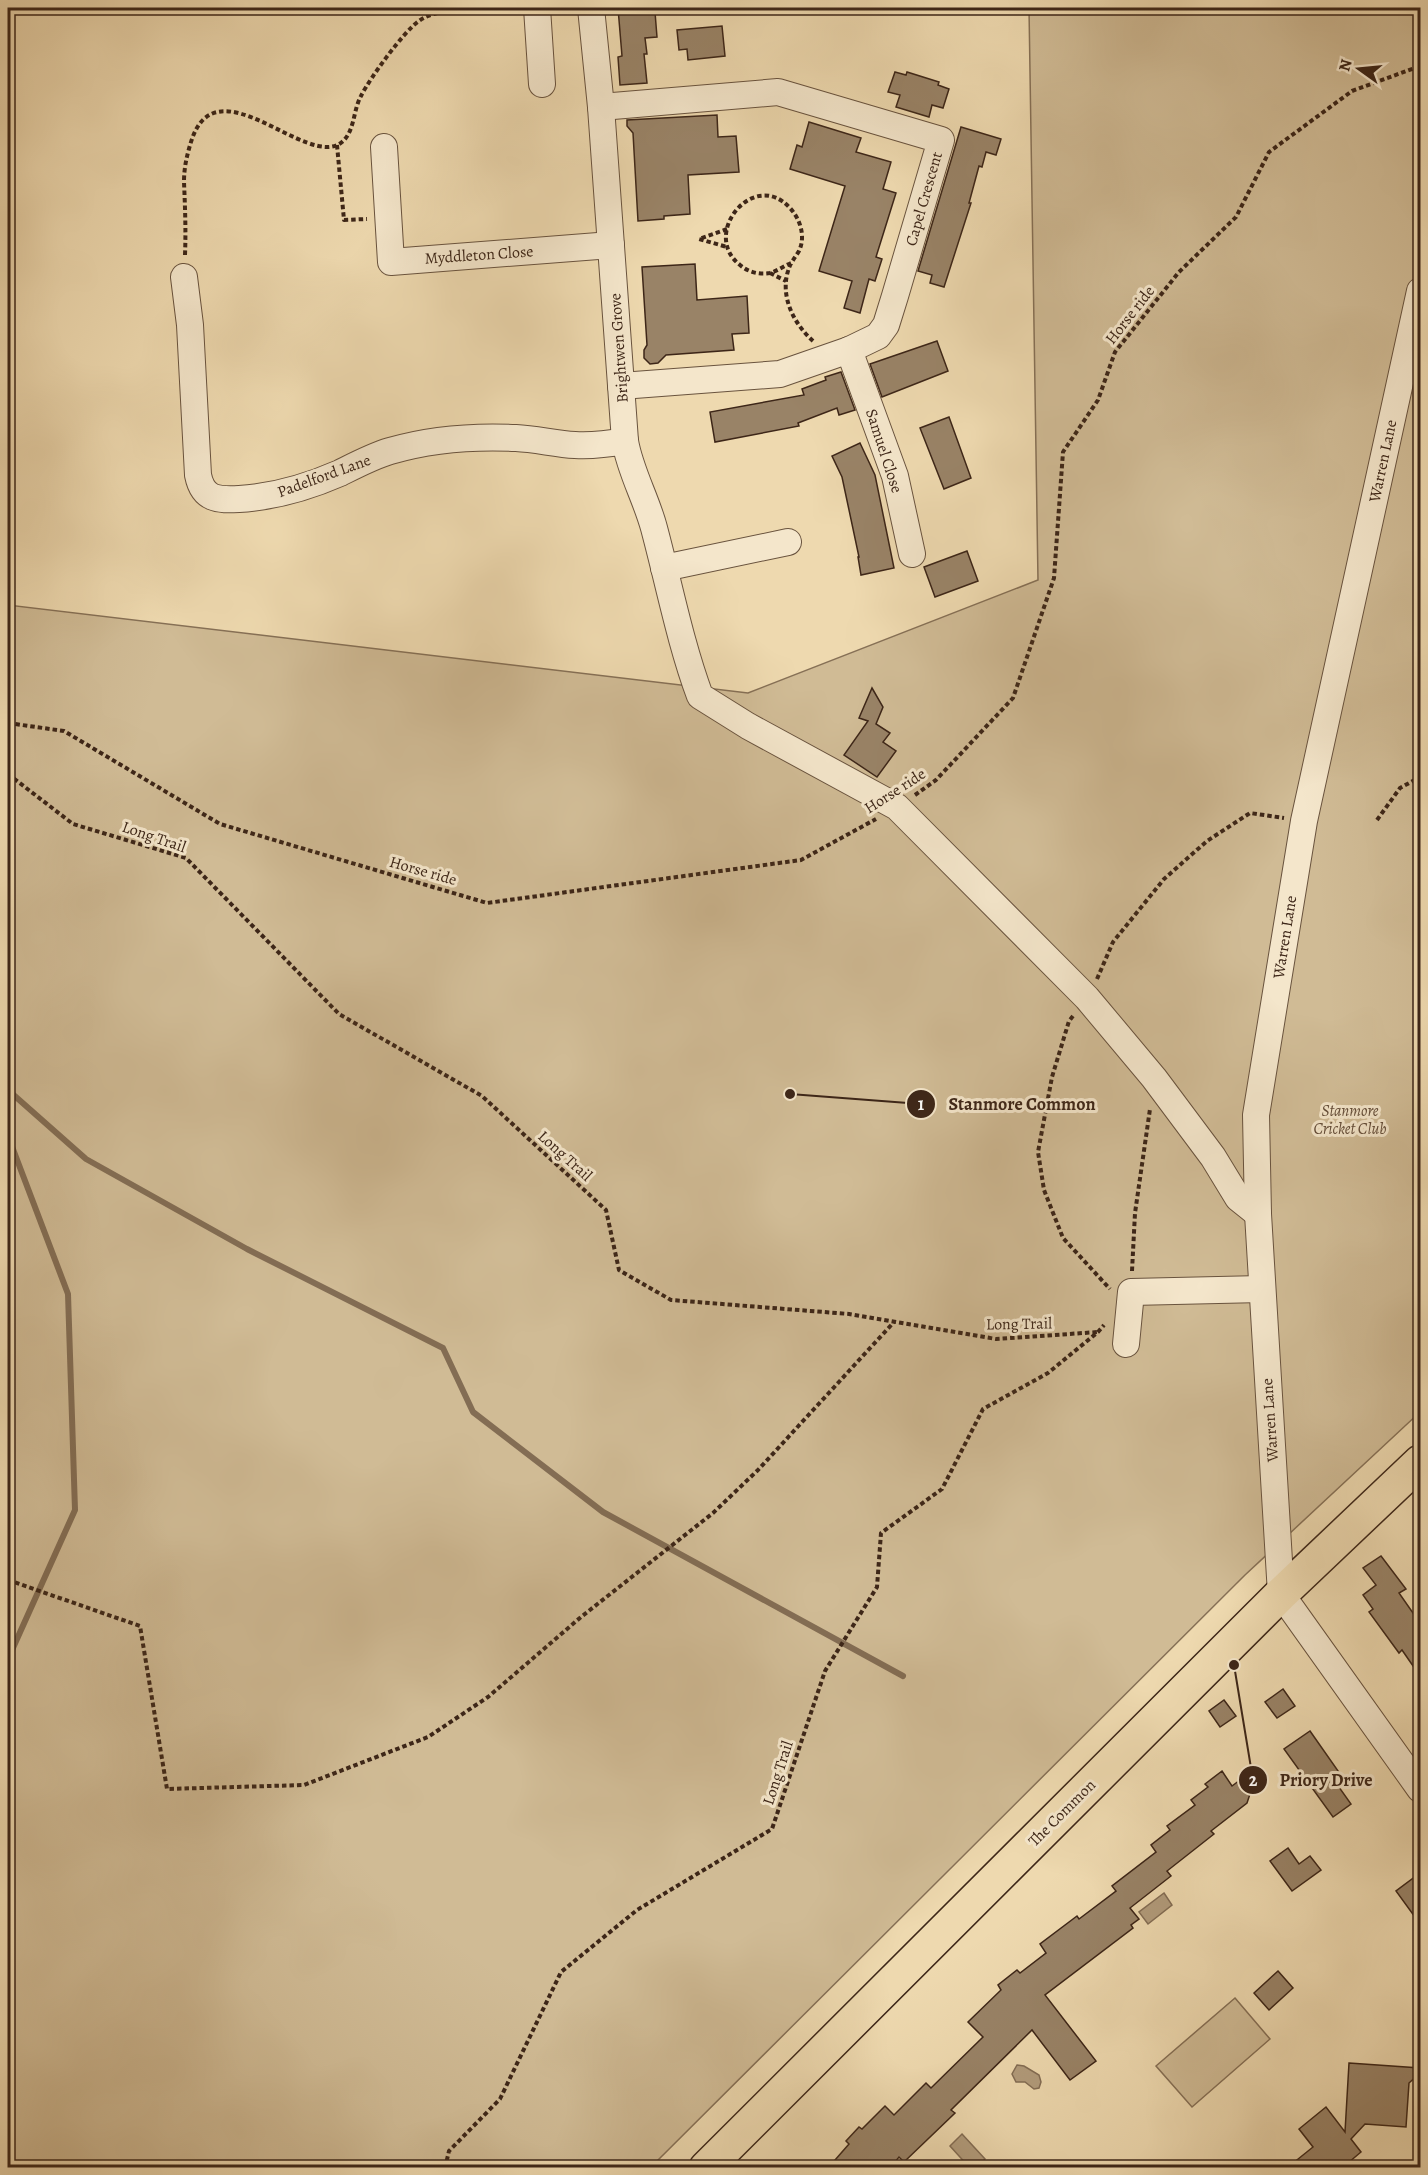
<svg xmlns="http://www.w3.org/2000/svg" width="1428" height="2175" font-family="Alegreya,serif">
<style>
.green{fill:#d0bb95;stroke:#867056;stroke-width:1.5}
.water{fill:#b29c7c;stroke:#836d54;stroke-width:1.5}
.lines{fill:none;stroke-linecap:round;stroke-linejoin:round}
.stream{stroke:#836d54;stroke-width:6}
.building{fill:#998367;stroke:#3d2618;stroke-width:1.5}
.minor-casing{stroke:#69533e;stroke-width:28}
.major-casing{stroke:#3d2618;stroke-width:36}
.path{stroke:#3d2618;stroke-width:4;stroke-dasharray:4.5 3;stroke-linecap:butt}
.minor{stroke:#f4e6cb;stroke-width:26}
.major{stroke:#eed9af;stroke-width:33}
.labels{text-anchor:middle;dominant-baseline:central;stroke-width:6;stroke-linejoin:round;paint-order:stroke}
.street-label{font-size:16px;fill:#3d2618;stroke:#f4e6cb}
.park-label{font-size:16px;font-style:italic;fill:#624b37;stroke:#f4e6cb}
.leader{fill:none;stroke:#3d2618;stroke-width:2}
.callout-dot{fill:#3d2618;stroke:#f4e6cb;stroke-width:2}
.mark-label{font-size:18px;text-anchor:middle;font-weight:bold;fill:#fff}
.callout-label{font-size:18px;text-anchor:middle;font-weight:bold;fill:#3d2618;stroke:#f4e6cb;stroke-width:6;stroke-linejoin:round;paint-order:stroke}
</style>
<rect width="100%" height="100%" fill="#eed9af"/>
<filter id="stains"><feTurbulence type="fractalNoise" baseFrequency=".00333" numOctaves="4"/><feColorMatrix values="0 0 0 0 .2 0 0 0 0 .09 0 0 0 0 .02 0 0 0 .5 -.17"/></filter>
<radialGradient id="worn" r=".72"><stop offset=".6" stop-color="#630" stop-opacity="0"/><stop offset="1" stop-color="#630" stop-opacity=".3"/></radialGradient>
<g class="green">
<path d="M1029 8H1420V1412L1245 1575 651 2167 8 2168V605L748 693 1038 580Z"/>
<path d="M1235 1998 1270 2039 1192 2107 1156 2066Z"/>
</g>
<g class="water">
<path d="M1164 1893 1172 1905 1148 1924 1139 1912Z"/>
<path d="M1017 2065 1024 2066 1039 2075 1041 2082 1039 2088 1034 2089 1025 2082H1016L1012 2074Z"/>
<path d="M962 2134 985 2159 976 2167H969L950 2146Z"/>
</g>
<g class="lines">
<g class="stream">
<path d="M8 1090 86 1159 247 1249 443 1348 473 1412 603 1512 903 1676"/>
<path d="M8 1136 68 1294 75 1510 8 1659"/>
</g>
</g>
<g class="building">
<path d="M618 8H644V13L655 12 657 37 645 38 647 54H644L647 83 620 85 618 57 622 56Z"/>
<path d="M722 26 725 56 688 60 687 49 679 50 677 30Z"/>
<path d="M895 72 906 75 907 72 939 82 938 85 949 89 943 108 932 105 929 117 896 107 900 95 888 92Z"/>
<path d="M717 115 718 137 736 136 739 172 688 175 690 214 664 216V219L638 221 633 133 627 126V120Z"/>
<path d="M809 122 861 138 856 152 891 162 883 189 896 193 876 257 882 259 875 281 869 279 860 313 844 308 852 281 819 271 845 186 790 169 797 145 802 147Z"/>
<path d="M961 127 1001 139 996 155 986 152 982 167 979 166 969 203H971L944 287 930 283 932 275 918 271Z"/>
<path d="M695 264 697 300 747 296 749 333 732 334 734 350 666 355 658 363 650 364 644 358V350L647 345 642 267Z"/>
<path d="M937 341 948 371 882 397 870 364Z"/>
<path d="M841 372 855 410 839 415 837 408 798 423 799 426 715 442 710 412 804 395 802 389 826 380 825 377Z"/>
<path d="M949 417 971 478 944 489 920 428Z"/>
<path d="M860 443 875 475 894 568 861 575 858 557H859L842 477 832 456Z"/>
<path d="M967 551 978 581 935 597 924 567Z"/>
<path d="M872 688 883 707 876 724 890 733 883 742 896 751 877 777 844 755 868 721 859 718Z"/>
<path d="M1381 1556 1406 1589 1399 1593 1420 1623V1676L1402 1650 1399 1653 1369 1612 1373 1609 1363 1595 1376 1585 1363 1568Z"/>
<path d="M1283 1689 1295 1706 1277 1718 1265 1702Z"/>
<path d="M1224 1700 1236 1716 1220 1727 1209 1711Z"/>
<path d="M1310 1731 1343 1778 1336 1783 1351 1804 1333 1817 1284 1749Z"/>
<path d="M1222 1771 1232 1786 1240 1780 1250 1794 1247 1803 1211 1831 1214 1834 1167 1871 1171 1876 1130 1908 1139 1919 1131 1925 1133 1928 1045 1995 1096 2061 1070 2080 1032 2030 951 2110 955 2113 904 2162 899 2157 890 2168H828L849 2144 846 2141 859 2127 862 2129 885 2106 894 2115 926 2083 931 2088 983 2037 968 2022 1001 1990 998 1985 1017 1970 1020 1973 1046 1953 1040 1944 1077 1916 1079 1919 1116 1891 1112 1886 1156 1852 1151 1845 1170 1830 1167 1826 1195 1805 1191 1800 1208 1787 1205 1784Z"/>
<path d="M1288 1848 1299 1864 1310 1856 1321 1870 1292 1891 1270 1861Z"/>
<path d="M1420 1873V1924L1396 1891Z"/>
<path d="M1278 1971 1293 1988 1269 2010 1254 1993Z"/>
<path d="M1349 2063 1420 2068V2073L1409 2083 1406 2127 1365 2124 1351 2139 1361 2152 1342 2168H1287L1313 2147 1299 2129 1326 2107 1345 2132Z"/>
</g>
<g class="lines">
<g class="minor-casing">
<g id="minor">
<path d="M537 8 542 84"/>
<path d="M591 8 601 107 625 441C630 471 646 498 654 528 669 584 680 642 700 696L748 726 897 807 1087 998 1154 1078 1213 1157 1238 1198 1258 1214"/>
<path d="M601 107 778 92 941 140 895 296 886 325 878 336 849 350 780 374 621 386"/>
<path d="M384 147 391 262 611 245"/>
<path d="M184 277 190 325 198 475C203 500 218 500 239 499 274 497 308 487 340 473 356 465 373 456 390 451 431 439 474 436 516 438 536 439 556 444 575 445 592 446 608 444 625 441"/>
<path d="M1420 291 1304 821 1256 1115 1258 1214 1281 1594 1420 1789"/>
<path d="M849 350 895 476 912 554"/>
<path d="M664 568 788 542"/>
<path d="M1126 1344 1131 1292 1262 1289"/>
</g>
</g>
<g class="major-casing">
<path id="major" d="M706 2168 1281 1594 1420 1462"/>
</g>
<g class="path">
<path d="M337 145 344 220 367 219"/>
<path d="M727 229 699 239 727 247"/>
<path d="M185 255C186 230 185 206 184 182 184 167 187 155 191 142 216 60 307 171 342 142 355 131 353 110 361 96 370 78 404 31 419 21 428 14 439 14 448 8"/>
<path d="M791 263C784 266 777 271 770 273 759 275 748 272 740 265 700 234 754 168 790 208 800 219 806 236 799 251 795 258 790 263 788 271 780 297 794 324 813 341"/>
<path d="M770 273 786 281"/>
<path d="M8 723 64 731 220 824 487 903 801 860 876 819"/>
<path d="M8 774 73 824 186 858 339 1014 482 1096 606 1210 619 1270 671 1300 849 1314 996 1339 1098 1332"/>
<path d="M915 795 936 780 1013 698 1054 578 1063 452 1098 400 1115 352 1179 272 1236 217 1269 152 1352 91 1420 66"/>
<path d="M1377 820 1400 788 1420 777"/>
<path d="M1097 979 1113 942 1164 879 1207 841 1250 813 1284 818"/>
<path d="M1073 1016 1069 1021 1052 1077 1038 1152 1044 1190 1063 1238 1110 1289"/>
<path d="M1132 1271 1135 1213 1150 1109"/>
<path d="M8 1580 140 1626 167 1789 304 1785 428 1737 488 1697 581 1617 713 1513 758 1470 894 1322"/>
<path d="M445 2168 449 2151 500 2099 561 1972 637 1910 772 1829 825 1671 877 1587 881 1533 942 1489 983 1409 1048 1373 1098 1332 1104 1325"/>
</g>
<use href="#minor" class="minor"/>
<use href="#major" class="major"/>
</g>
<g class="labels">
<g class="street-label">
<text transform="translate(924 199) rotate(-74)">Capel Crescent</text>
<text transform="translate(479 255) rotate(-4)">Myddleton Close</text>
<text transform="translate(1130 315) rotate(-52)">Horse ride</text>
<text transform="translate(619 348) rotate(-94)">Brightwen Grove</text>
<text transform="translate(884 451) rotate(72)">Samuel Close</text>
<text transform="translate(1383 461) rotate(-78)">Warren Lane</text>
<text transform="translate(324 476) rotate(-20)">Padelford Lane</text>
<text transform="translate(895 791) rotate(-33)">Horse ride</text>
<text transform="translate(154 837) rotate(19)">Long Trail</text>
<text transform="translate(423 871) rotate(16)">Horse ride</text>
<text transform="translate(1285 937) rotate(-81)">Warren Lane</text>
<text transform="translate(565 1156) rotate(42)">Long Trail</text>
<text transform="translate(1019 1324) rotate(-1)">Long Trail</text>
<text transform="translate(1270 1420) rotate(-94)">Warren Lane</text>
<text transform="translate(778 1773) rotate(-72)">Long Trail</text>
<text transform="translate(1062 1813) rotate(-45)">The Common</text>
</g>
<g class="park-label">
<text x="1350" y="1111">Stanmore<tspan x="1350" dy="18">Cricket Club</tspan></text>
</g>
</g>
<path class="leader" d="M790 1094L921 1104M1234 1665L1253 1780"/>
<g class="callout-dot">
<circle cx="790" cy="1094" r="6"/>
<circle cx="1234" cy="1665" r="6"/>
<circle cx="921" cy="1104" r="15"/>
<circle cx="1253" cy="1780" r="15"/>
</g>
<g class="mark-label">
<text x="921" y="1110">1</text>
<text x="1253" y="1786">2</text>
</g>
<g class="callout-label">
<text x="1022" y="1110">Stanmore Common</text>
<text x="1326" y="1786">Priory Drive</text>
</g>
<rect width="1428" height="2175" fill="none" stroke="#eed9af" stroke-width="30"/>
<rect x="9" y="9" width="1410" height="2157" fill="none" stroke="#3d2618" stroke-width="3"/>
<rect x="15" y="15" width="1398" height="2145" fill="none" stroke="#3d2618" stroke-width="1.5"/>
<g transform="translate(1359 69) rotate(285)" stroke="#f4e6cb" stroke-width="4.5" paint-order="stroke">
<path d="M0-4.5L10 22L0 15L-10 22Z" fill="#3d2618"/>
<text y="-9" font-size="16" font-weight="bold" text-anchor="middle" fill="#3d2618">N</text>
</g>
<rect width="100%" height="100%" filter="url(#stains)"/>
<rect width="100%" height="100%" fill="url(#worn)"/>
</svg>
